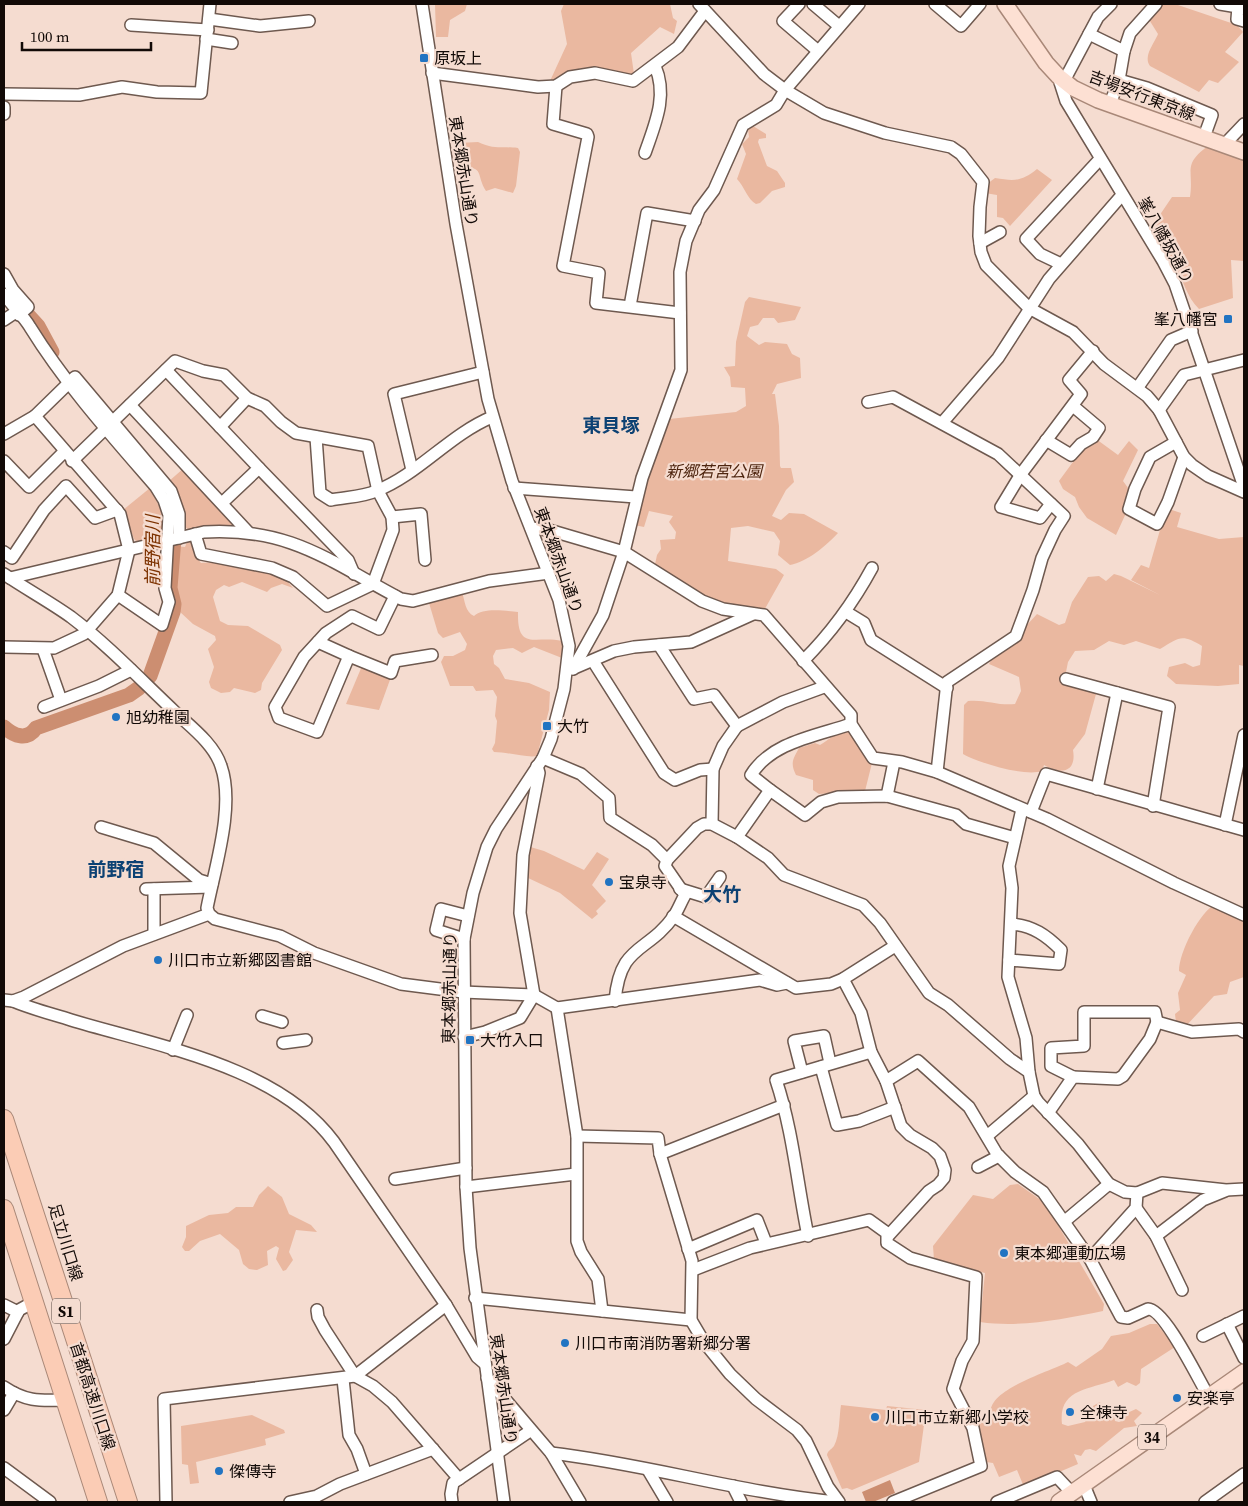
<svg xmlns="http://www.w3.org/2000/svg" width="1248" height="1506" font-family="'Source Serif 4','Noto Sans JP',serif">
<style>
.green{fill:#eab8a0}
.water{fill:#cc8e71}
.lines{fill:none;stroke-linecap:round;stroke-linejoin:round}
.river{stroke:#cc8e71;stroke-width:15}
.minor-casing{stroke:#6e594f;stroke-width:14}
.major-casing{stroke:#a98878;stroke-width:18}
.highway-casing{stroke:#a98878;stroke-width:20}
.minor{stroke:#fff;stroke-width:11}
.major{stroke:#fde0d3;stroke-width:15}
.highway{stroke:#fbccb5;stroke-width:18}
.poi-dot{fill:#2174c2;stroke:#f5dcd0;stroke-width:2}
.labels{text-anchor:middle;dominant-baseline:central;stroke-width:4.5;stroke-linejoin:round;paint-order:stroke}
.shield{fill:#f5dcd0;stroke:#564943;stroke-width:1}
.shield-label{font-size:15px;font-weight:bold;fill:#120a07}
.poi-label{font-size:16px;fill:#120a07;stroke:#f5dcd0;text-anchor:start}
.street-label{font-size:16px;fill:#120a07;stroke:#f5dcd0}
.park-label{font-size:16px;font-style:italic;fill:#4e250f;stroke:#f5dcd0}
.water-label{font-size:18px;font-style:italic;fill:#7d3200;stroke:#f5dcd0}
.quarter-label{font-size:19px;font-weight:bold;fill:#0c4173;stroke:#f5dcd0}
</style>
<rect width="100%" height="100%" fill="#f5dcd0"/>
<g class="green">
<path d="M435 4H467L465 11 450 20 448 37H436Z"/>
<path d="M564 4H670L673 18 677 21 674 34 660 27 631 53 634 74 629 76 596 67 581 68 550 81 567 44 561 11Z"/>
<path d="M1161 4H1175L1237 25 1243 32 1225 52 1239 62 1218 83 1209 80 1199 92 1150 66C1143 56 1154 44 1158 34L1148 18Z"/>
<path d="M753 126 766 134V138L759 139 758 142 767 166 777 171 785 183V187L772 191 760 203 756 204C748 200 744 186 737 179L746 154 742 144 749 137 748 129Z"/>
<path d="M478 142C495 150 501 146 518 148L520 152 516 186 513 193 495 188 486 191C475 173 486 166 457 167V152L453 147 458 143Z"/>
<path d="M1208 146 1244 158V261L1231 260 1233 298 1199 309C1186 296 1184 281 1175 265 1167 251 1158 241 1153 225L1172 197H1190C1194 170 1182 165 1208 146Z"/>
<path d="M1037 169 1052 180 1010 226 1003 218 997 217V195L985 193 987 184 995 178C1014 181 1021 182 1037 169Z"/>
<path d="M749 297 801 307 795 320 778 323 774 318H763L758 325 750 327 747 336 759 345 765 342 787 344 792 354 800 358 801 378 777 384 772 394H775L779 426 780 466 781 468H791L794 482 786 490 772 516 781 520 789 513 804 514 838 533C826 546 807 562 790 565L778 555 780 541 774 532 748 526 731 528 728 561 776 569 784 575 762 614 723 607 654 569 657 555 661 549 660 540 675 539 676 532 669 522 673 516 649 511 644 527 634 525 640 498 669 419 736 412 746 406 745 388 731 387 730 377 724 367 735 366 736 342 745 302Z"/>
<path d="M1096 439 1118 455 1129 441 1138 450 1123 481 1131 492 1127 511 1116 535 1087 518 1079 507 1075 497 1063 489 1059 481 1081 451Z"/>
<path d="M184 468 235 522 233 527 189 530 184 526 168 482Z"/>
<path d="M150 488 161 510 163 533 160 536 137 542 134 539 123 510Z"/>
<path d="M1169 509 1181 513 1177 527 1219 539 1244 537V666L1239 665V684L1218 686 1176 684 1167 676 1169 667 1185 663 1193 667 1200 665 1202 646C1181 633 1179 638 1160 649L1136 641 1124 645 1109 641 1094 650 1075 651 1068 662 1066 672 1061 674 1060 679 1091 688 1096 694 1085 734 1073 750C1077 773 1060 775 1044 765L1042 771C1025 777 979 763 963 754L964 705 968 701C984 699 999 706 1015 704L1021 691 1019 677 989 664 993 657 1005 649 1037 614 1059 625 1065 623 1072 602 1088 577 1099 576 1106 581 1114 574 1121 576 1160 595 1131 580 1141 565 1149 568 1160 530Z"/>
<path d="M192 541 194 554 201 563 216 562 242 569 275 573 287 581 293 588 282 584 271 588 267 592 242 582 229 587 224 585 216 590 213 597 220 621 228 625 248 626 280 645 282 650 262 683 261 690 255 693 234 688 230 692 221 693 211 688 209 682 214 667 208 649 216 640 215 636 193 624 179 611V604L173 586 175 546 185 547 187 542Z"/>
<path d="M462 592C465 601 465 612 474 616 483 607 506 611 518 612 517 652 536 635 562 641V658L534 647 522 653 513 648 496 650 493 656 494 664 499 668 505 679 529 683 550 692 549 710 537 756C527 758 507 752 494 752L492 749 495 743 497 721 495 716 497 697 493 690 476 691 473 686H450L441 662 444 656H453L465 650 467 644 460 632 443 638 438 633 429 603Z"/>
<path d="M362 666 391 677 379 710 346 704Z"/>
<path d="M844 730 851 734 872 763 865 791 819 794 813 790V780L796 775C790 763 793 759 799 748L815 743 820 745C829 740 834 734 844 730Z"/>
<path d="M527 846 544 851 584 870 597 852 609 859 592 885 606 901 596 911 598 914 592 919 560 893 526 877Z"/>
<path d="M1217 903 1244 911V977L1230 982 1227 994 1214 996 1184 1028 1176 1023 1175 1014 1180 1010 1178 993 1186 975 1179 971C1179 952 1200 911 1217 903Z"/>
<path d="M1018 1184 1045 1203 1104 1304 1103 1311C1063 1319 1021 1328 980 1322L985 1273 934 1260 933 1246 973 1195 993 1199 1010 1185Z"/>
<path d="M268 1186 282 1197 289 1214 311 1225 317 1232 296 1230 289 1252 293 1260 286 1270 283 1271 276 1259 279 1248 276 1246 267 1251 268 1265 257 1270 249 1269 243 1264 239 1250 220 1234 200 1241 189 1251H185L182 1247 186 1237V1226L209 1215 228 1213 236 1207H253L259 1195Z"/>
<path d="M1150 1324H1157L1175 1347 1141 1369 1140 1383 1136 1386 1127 1382 1118 1387 1114 1380C1088 1390 1058 1389 1062 1424L1068 1426 1085 1422 1093 1406 1100 1402 1103 1409 1112 1408 1115 1421 1119 1422 1123 1420 1125 1414 1136 1409 1142 1413 1134 1421 1137 1426 1124 1428 1096 1451 1090 1449 1085 1450 1081 1456 1074 1454 1078 1464 1024 1487 1017 1470 999 1477 993 1463 986 1462C980 1450 977 1435 978 1422L991 1415C985 1390 1049 1372 1068 1362L1076 1367 1102 1349 1111 1336 1129 1333Z"/>
<path d="M841 1405 886 1410 887 1406 926 1410 919 1462 852 1490 847 1488 842 1489 827 1455C828 1450 831 1450 834 1446 840 1435 839 1417 841 1405Z"/>
<path d="M252 1415 284 1430 285 1433 265 1439 266 1445 196 1462 199 1483 190 1484 188 1465 182 1464 181 1426Z"/>
</g>
<path class="water" d="M890 1480 895 1493 873 1502H866L862 1492Z"/>
<g class="lines">
<g class="river">
<path d="M4 285 8 293 38 326 52 352"/>
<path d="M4 727C14 736 27 741 36 728L129 695 139 688 150 676 173 612 174 604 170 588 175 526"/>
</g>
<g class="minor-casing">
<g id="minor">
<path d="M422 4 456 224 488 399 512 481 559 600 569 646 564 689 551 739 543 758 496 829 487 847 473 893 464 939 466 1187 470 1248 504 1502"/>
<path d="M699 4 764 74 785 90 824 113 885 133 951 147 961 154 983 182 980 207 979 236 981 252 986 265 1029 308 1073 332 1104 364 1147 396 1159 410 1184 457 1192 465 1208 476 1244 492"/>
<path d="M799 4 783 21 818 51"/>
<path d="M813 4 839 26"/>
<path d="M935 4 961 26 980 4"/>
<path d="M1220 4 1238 7 1237 19 1244 21"/>
<path d="M209 19 260 26 309 21"/>
<path d="M131 25 208 30"/>
<path d="M1089 34 1124 51 1119 80 1110 104"/>
<path d="M206 39 232 43"/>
<path d="M1124 51 1130 33 1156 4"/>
<path d="M432 73 538 87 556 86 570 77 595 73 633 81 678 47 705 11"/>
<path d="M1058 76 1066 101 1163 261 1175 284 1244 487"/>
<path d="M1119 80 1147 88 1212 115 1204 137"/>
<path d="M1064 81 1098 17 1111 4"/>
<path d="M556 86 553 124 587 134 588 137 563 266 599 273 596 303 680 313"/>
<path d="M4 94 79 95 122 87 157 92 201 93 210 4"/>
<path d="M4 107V114"/>
<path d="M1224 145 1244 124"/>
<path d="M645 153C655 124 668 96 655 66"/>
<path d="M980 243 1000 232"/>
<path d="M1061 264 1040 254 1026 239 1100 159"/>
<path d="M4 274 13 290 28 307 19 315"/>
<path d="M4 294C11 305 23 315 30 327 66 385 111 435 156 487L164 500 169 515 165 588 169 602 162 625 118 595"/>
<path d="M630 306 647 213 695 221"/>
<path d="M4 320 16 312"/>
<path d="M166 370 259 468 222 503"/>
<path d="M1138 387 1171 340 1192 331"/>
<path d="M868 402 893 397 998 454 1064 516 1055 530 1042 558 1033 590 1016 636 947 682 937 772"/>
<path d="M130 405 248 532"/>
<path d="M1159 410 1184 375 1244 360"/>
<path d="M942 423 998 358 1049 279 1122 195"/>
<path d="M220 427 247 398"/>
<path d="M4 434 35 416"/>
<path d="M316 437 320 493 331 500C346 497 363 497 376 491 419 474 449 435 492 417"/>
<path d="M1046 440 1071 455 1081 444 1093 437 1099 428 1073 406"/>
<path d="M1176 442 1150 457 1135 489 1129 509 1157 524 1168 502 1184 457"/>
<path d="M4 461 29 487 64 452"/>
<path d="M72 461 175 361 203 371 224 375 247 398 265 406 281 422 296 433 368 446 378 491 392 517 393 530 373 584 327 606 293 577 272 568 201 554 195 534"/>
<path d="M259 468 348 560 354 574"/>
<path d="M412 470 394 394 483 372"/>
<path d="M514 488 636 497"/>
<path d="M1051 504 1040 518 1001 507 1021 474 1081 394 1069 380 1093 351"/>
<path d="M392 517 421 514 425 560"/>
<path d="M531 528 549 530 624 552 702 601 723 609 764 615 851 715V724L873 758 902 762 937 772 1047 819 1174 883 1244 915"/>
<path d="M4 552 12 558 44 510 66 486 95 518 117 510"/>
<path d="M4 574C26 589 50 602 71 617 108 645 141 680 175 712 191 727 214 744 221 766 235 806 215 867 207 908L209 914 215 919 280 936 314 953 401 984 463 992 534 995 557 1008 760 980 777 985 787 983"/>
<path d="M10 578 204 532C290 527 329 561 401 599L413 601 489 581 549 573"/>
<path d="M395 596 379 629 352 616 326 633 304 657 275 707 279 718 317 732 349 656 391 673 395 661 432 655"/>
<path d="M846 612 864 623 871 640 947 688"/>
<path d="M318 642 349 656"/>
<path d="M659 645 694 699 714 695 737 726 723 746 713 769 712 824"/>
<path d="M4 647 54 648 84 634 118 595 129 550 120 514 35 416 75 377 171 491 179 514V538"/>
<path d="M43 649 61 700"/>
<path d="M593 661 664 773 675 780 700 770 713 769"/>
<path d="M803 661C831 633 853 603 872 568"/>
<path d="M572 669 614 651 634 647 691 642 753 614"/>
<path d="M573 669 603 615 624 552 642 478 681 370 680 272 686 241 699 210 714 190 743 125 776 105 785 90 859 4"/>
<path d="M1066 679 1169 707 1153 806"/>
<path d="M44 707 99 686 131 670"/>
<path d="M737 726 783 702 824 687"/>
<path d="M543 758 581 774 609 798 610 818 652 845 667 860"/>
<path d="M1097 789 1117 693"/>
<path d="M770 790 751 775C771 742 816 736 851 724"/>
<path d="M887 796 894 762"/>
<path d="M1022 809 1009 866 1012 888 1008 977 1026 1038 1029 1072"/>
<path d="M1031 812 1046 774 1244 830"/>
<path d="M1225 825 1244 735"/>
<path d="M101 827 154 843 199 880 212 884"/>
<path d="M737 837 770 790 805 815 821 802 838 797 887 796 956 815 966 824 1015 838"/>
<path d="M146 889 211 887"/>
<path d="M154 889V934"/>
<path d="M680 889 706 897 720 877"/>
<path d="M673 916 796 988 831 984 843 979 895 946"/>
<path d="M464 939 436 930 441 909 468 916"/>
<path d="M1009 960 1059 964 1061 950C1046 935 1033 926 1012 924"/>
<path d="M843 979 861 1013 871 1052 886 1081 901 1126 910 1135 932 1148 940 1156 945 1170 944 1178 938 1185 929 1191 888 1236"/>
<path d="M4 1000 13 1001 24 997 123 946 209 914"/>
<path d="M13 1001C32 1009 52 1014 71 1020 157 1046 278 1066 334 1142L446 1305 477 1357 484 1363"/>
<path d="M615 1001C620 943 647 954 674 916 678 910 681 902 685 895L665 866 667 860 697 828 704 824H712L737 837 768 858 784 875 863 905 880 923 929 993 948 1005 1010 1059 1029 1072 1034 1096 1038 1102 1078 1144 1109 1184 1125 1192 1137 1193"/>
<path d="M557 1008 577 1136V1241L581 1252 598 1279 602 1311"/>
<path d="M262 1016 282 1022"/>
<path d="M464 1037 485 1032 520 1018 534 995 520 913 523 855 539 773 537 766"/>
<path d="M283 1043 306 1040"/>
<path d="M173 1050 187 1015"/>
<path d="M821 1067 837 1125 859 1121 895 1107"/>
<path d="M802 1072 794 1041 824 1036 830 1063"/>
<path d="M1073 1077 1051 1066V1048L1084 1046V1012H1155L1157 1022"/>
<path d="M886 1081 918 1061 969 1107 997 1154 1015 1172 1043 1192 1090 1259 1121 1317 1128 1318 1148 1309C1165 1309 1199 1381 1209 1397"/>
<path d="M1048 1113 1073 1077 1118 1079 1123 1076 1150 1039 1157 1022 1192 1032 1239 1029 1244 1032"/>
<path d="M577 1136 658 1138 660 1154 692 1261 691 1320 704 1342 730 1374 756 1399 797 1430 806 1441 828 1487 839 1502"/>
<path d="M987 1136 1034 1096"/>
<path d="M660 1154 784 1105"/>
<path d="M978 1167 999 1156"/>
<path d="M395 1179 466 1168"/>
<path d="M466 1187 576 1174"/>
<path d="M1136 1208 1156 1236 1182 1290"/>
<path d="M1065 1221 1109 1184"/>
<path d="M808 1236C797 1183 793 1131 776 1080L871 1052"/>
<path d="M1156 1236 1203 1200 1225 1191"/>
<path d="M688 1249 757 1220 766 1243"/>
<path d="M1090 1259 1136 1208 1137 1193 1162 1183 1226 1190 1244 1189"/>
<path d="M693 1270 750 1248 869 1220 887 1233V1243L910 1258 976 1277 973 1341 962 1361 953 1389 973 1428 981 1466 893 1502"/>
<path d="M475 1298 691 1320"/>
<path d="M4 1305 18 1312"/>
<path d="M317 1310 318 1317 325 1330 355 1376 373 1386 392 1402 459 1479"/>
<path d="M1227 1324 1244 1358"/>
<path d="M1203 1336 1244 1316"/>
<path d="M4 1339 19 1310 30 1304"/>
<path d="M487 1378 551 1453 580 1502"/>
<path d="M343 1379 349 1435 357 1449 366 1474"/>
<path d="M4 1387C25 1401 38 1401 63 1400"/>
<path d="M4 1410 14 1393"/>
<path d="M551 1453C647 1464 741 1493 837 1502"/>
<path d="M4 1468 50 1502"/>
<path d="M648 1470 667 1502"/>
<path d="M1084 1485 1091 1502"/>
<path d="M733 1486 741 1502"/>
<path d="M166 1502 164 1399 355 1376 446 1305"/>
<path d="M290 1502 317 1496 340 1484 433 1449"/>
<path d="M452 1502 451 1494 453 1483 530 1431"/>
<path d="M997 1502 1057 1477 1072 1493"/>
<path d="M1205 1502 1244 1474"/>
</g>
</g>
<g class="major-casing">
<g id="major">
<path d="M1005 4 1046 63 1058 76 1073 88 1098 100 1244 152"/>
<path d="M1059 1502 1244 1372"/>
</g>
</g>
<g class="highway-casing">
<g id="highway">
<path d="M4 1119 128 1502"/>
<path d="M4 1209 98 1502"/>
</g>
</g>
<use href="#minor" class="minor"/>
<use href="#major" class="major"/>
<use href="#highway" class="highway"/>
</g>
<g class="poi-dot">
<rect x="419" y="53" width="10" height="10" rx="2.5"/>
<rect x="1223" y="314" width="10" height="10" rx="2.5"/>
<circle cx="116" cy="717" r="5"/>
<rect x="542" y="721" width="10" height="10" rx="2.5"/>
<circle cx="609" cy="882" r="5"/>
<circle cx="158" cy="960" r="5"/>
<rect x="465" y="1035" width="10" height="10" rx="2.5"/>
<circle cx="1004" cy="1253" r="5"/>
<circle cx="565" cy="1343" r="5"/>
<circle cx="1177" cy="1398" r="5"/>
<circle cx="1070" cy="1412" r="5"/>
<circle cx="875" cy="1417" r="5"/>
<circle cx="219" cy="1471" r="5"/>
</g>
<g class="labels">
<g class="shield">
<rect x="52" y="1298.5" width="28" height="25" rx="4"/>
<rect x="1138" y="1424.5" width="28" height="25" rx="4"/>
</g>
<g class="shield-label">
<text x="66" y="1311">S1</text>
<text x="1152" y="1437">34</text>
</g>
<g class="poi-label">
<text x="434" y="58">原坂上</text>
<text x="1218" y="319" text-anchor="end">峯八幡宮</text>
<text x="126" y="717">旭幼稚園</text>
<text x="557" y="726">大竹</text>
<text x="619" y="882">宝泉寺</text>
<text x="168" y="960">川口市立新郷図書館</text>
<text x="480" y="1040">大竹入口</text>
<text x="1014" y="1253">東本郷運動広場</text>
<text x="575" y="1343">川口市南消防署新郷分署</text>
<text x="1187" y="1398">安楽亭</text>
<text x="1080" y="1412">全棟寺</text>
<text x="885" y="1417">川口市立新郷小学校</text>
<text x="229" y="1471">傑傳寺</text>
</g>
<g class="street-label">
<text transform="translate(1142 95) rotate(21)">吉場安行東京線</text>
<text transform="translate(464 171) rotate(81)">東本郷赤山通り</text>
<text transform="translate(1166 240) rotate(61)">峯八幡坂通り</text>
<text transform="translate(559 560) rotate(70)">東本郷赤山通り</text>
<text transform="translate(449 988) rotate(-89)">東本郷赤山通り</text>
<text transform="translate(66 1242) rotate(73)">足立川口線</text>
<text transform="translate(504 1389) rotate(82)">東本郷赤山通り</text>
<text transform="translate(93 1396) rotate(72)">首都高速川口線</text>
</g>
<g class="park-label">
<text x="714" y="471">新郷若宮公園</text>
</g>
<g class="water-label">
<text transform="translate(152 551) rotate(-90)">前野宿川</text>
</g>
<g class="quarter-label">
<text x="611" y="425">東貝塚</text>
<text x="116" y="869">前野宿</text>
<text x="722" y="894">大竹</text>
</g>
</g>
<rect width="1248" height="1506" fill="none" stroke="#120a07" stroke-width="10"/>
<path d="M22 42v8h129v-8" fill="none" stroke="#120a07" stroke-width="2.5"/>
<text x="30" y="42" font-size="15" fill="#120a07" stroke="#f5dcd0" stroke-width="4" paint-order="stroke">100 m</text>
</svg>
